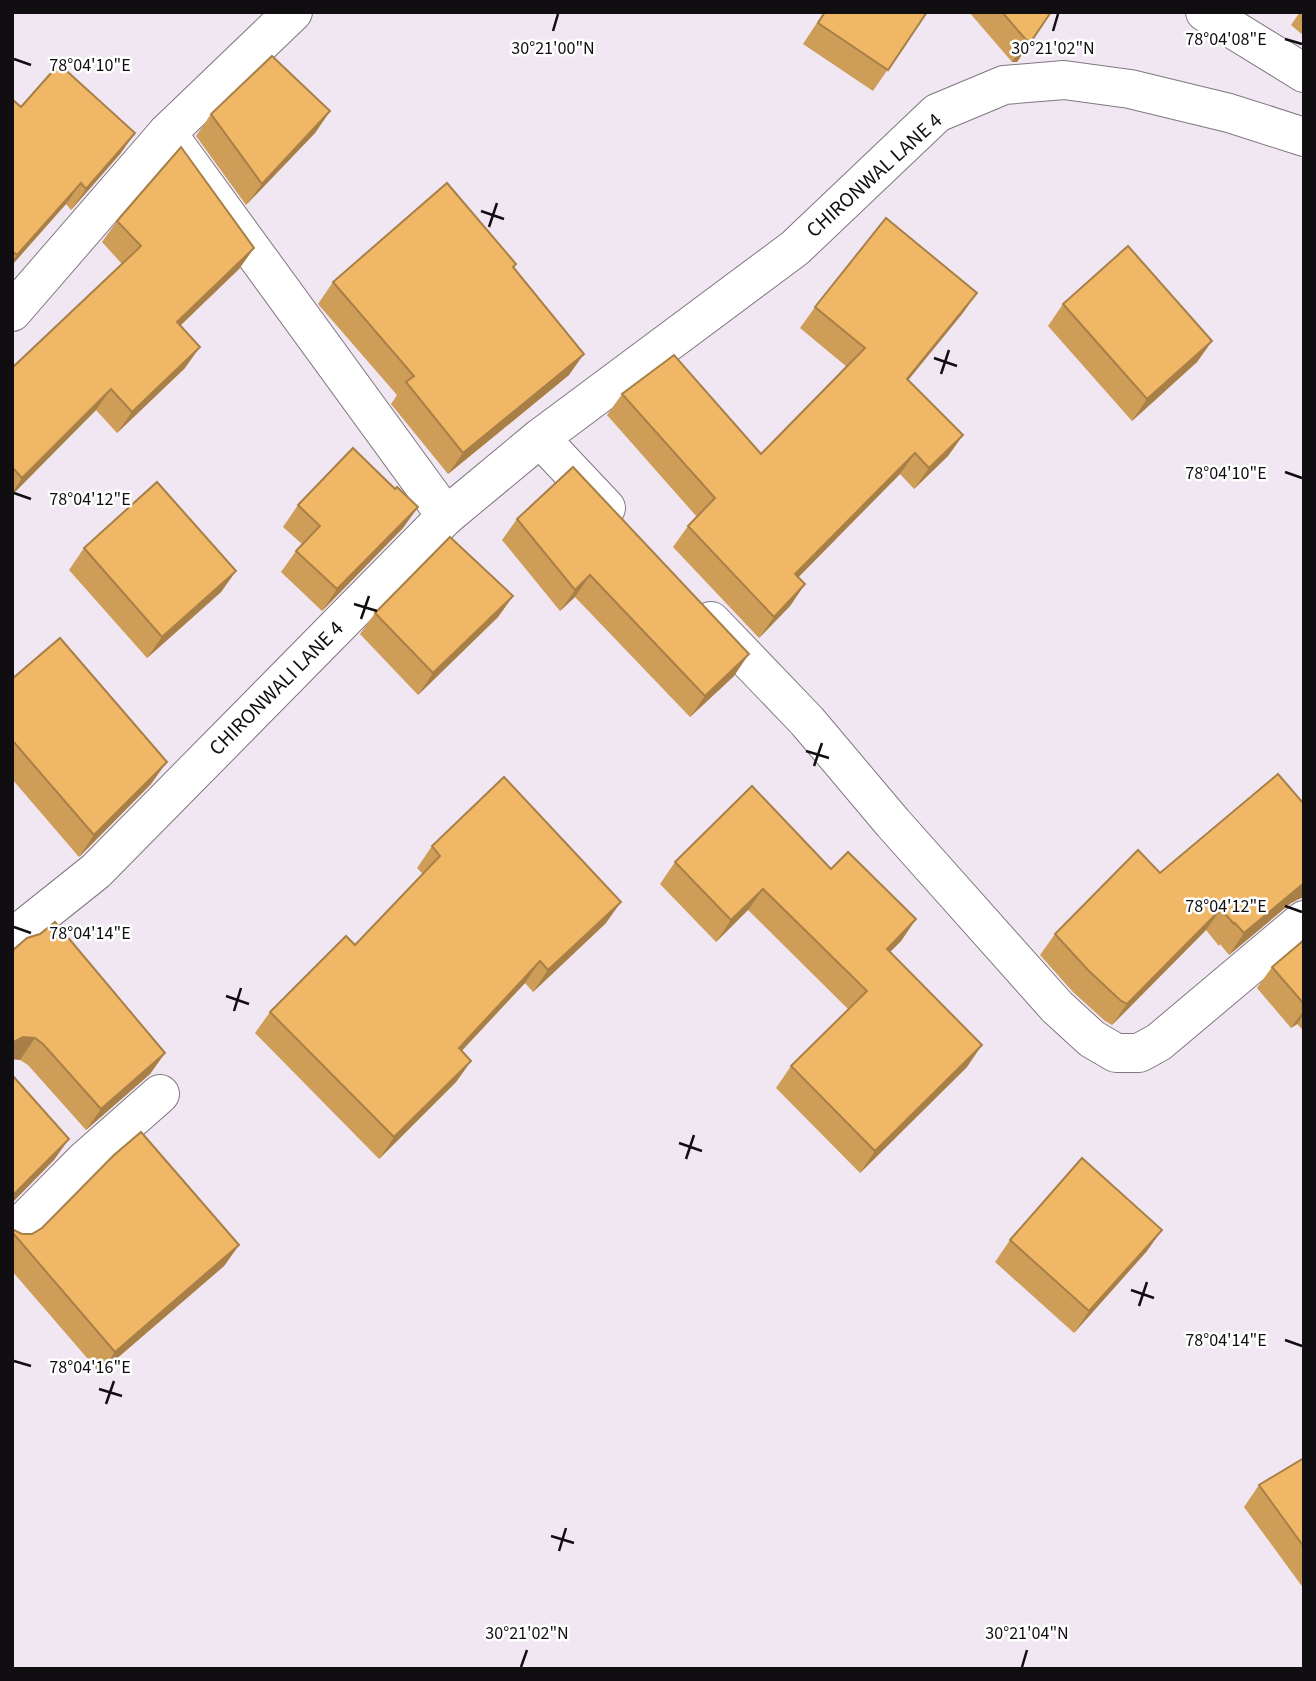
<svg xmlns="http://www.w3.org/2000/svg" width="1316" height="1681" font-family="'Source Sans 3',sans-serif">
<style>
.lines{fill:none;stroke-linecap:round;stroke-linejoin:round}
.minor-casing{stroke:#807781;stroke-width:40}
.minor{stroke:#fff;stroke-width:38}
.wall{fill:#ce9d58}
.shaded-wall{fill:#a88047}
.building{fill:#f0b766;stroke:#a88047;stroke-width:2}
.ticks{fill:none;stroke:#110e11;stroke-width:2.5}
.labels{text-anchor:middle;dominant-baseline:central;stroke-width:5;stroke-linejoin:round;paint-order:stroke}
.street-label{font-size:21px;fill:#110e11;stroke:#fff}
.ticks-label{font-size:18px;text-anchor:middle;fill:#110e11;stroke:#fff;stroke-width:5;stroke-linejoin:round;paint-order:stroke}
</style>
<rect width="100%" height="100%" fill="#f1e7f2"/>
<g class="lines">
<g class="minor-casing">
<g id="minor">
<path d="M1205 12 1304 73"/>
<path d="M167 133 446 516"/>
<path d="M12 312 167 133 293 12"/>
<path d="M540 438 606 508"/>
<path d="M711 621 807 721 893 823 1057 1007 1092 1039 1116 1053H1139L1159 1042 1304 920"/>
<path d="M12 938 96 871 446 516 540 438 795 248 937 113 1004 85 1064 80 1130 89 1229 113 1304 137"/>
<path d="M12 1234 84 1161 160 1094"/>
</g>
</g>
<use href="#minor" class="minor"/>
</g>
<g class="wall">
<path d="M824 12H927L873 91 803 44Z"/>
<path d="M969 12H1051L1017 62H1012Z"/>
<path d="M1300 12H1304V36L1291 25Z"/>
<path d="M12 99 21 107 135 133 120 154 71 210 66 204 12 265Z"/>
<path d="M330 111 315 133 246 205 196 136 211 114Z"/>
<path d="M117 221 254 248 239 269 180 326 185 368 117 433 96 410 12 495V368L122 264 102 242Z"/>
<path d="M516 264 514 268 569 375 448 474 391 404 397 395 318 304 333 282Z"/>
<path d="M977 293 962 314 908 380 963 435 948 456 914 489 900 474 798 577 805 584 790 606 759 638 673 547 688 526 697 517 607 415 622 394 761 454 847 367 800 328 815 307Z"/>
<path d="M1063 304 1212 341 1197 362 1132 421 1048 326Z"/>
<path d="M395 489 418 507 403 528 322 611 281 572 296 551 302 544 283 527 298 505Z"/>
<path d="M517 519 734 676 690 717 575 597 560 611 502 540Z"/>
<path d="M84 548 236 571 221 592 147 658 69 570Z"/>
<path d="M513 596 498 617 418 695 360 634 375 613Z"/>
<path d="M12 679 151 784 79 857 12 779Z"/>
<path d="M432 846 606 923 533 992 525 983 461 1051 471 1061 456 1082 379 1159 255 1033 270 1012 355 945 423 874 417 868Z"/>
<path d="M675 862 831 869 916 919 901 941 890 952 967 1067 860 1173 776 1088 791 1066 849 1010 748 910 716 942 660 884Z"/>
<path d="M1160 873 1301 898 1291 903 1229 955 1220 944 1219 946 1206 930 1112 1025 1105 1021 1073 992 1040 955 1055 934Z"/>
<path d="M1304 940V1031L1297 1024 1291 1028 1257 988 1272 967Z"/>
<path d="M12 951 165 1053 150 1074 86 1130 28 1065 20 1060 12 1059Z"/>
<path d="M12 1229 22 1234 239 1245 224 1266 100 1373 12 1271Z"/>
<path d="M1010 1240 1147 1251 1074 1333 995 1262Z"/>
<path d="M1304 1458V1589L1244 1507 1259 1485Z"/>
</g>
<g class="shaded-wall">
<path d="M1032 40 1017 62H1012L1027 41Z"/>
<path d="M330 111 315 133 246 205 262 184Z"/>
<path d="M135 133 120 154 71 210 86 189Z"/>
<path d="M81 183 66 204 12 265V262L17 255Z"/>
<path d="M254 248 239 269 162 343 177 322Z"/>
<path d="M977 293 962 314 892 400 907 379Z"/>
<path d="M1212 341 1197 362 1132 421 1147 399Z"/>
<path d="M200 347 185 368 117 433 132 412Z"/>
<path d="M584 354 569 375 448 474 463 453Z"/>
<path d="M111 389 96 410 12 495V493L22 478Z"/>
<path d="M963 435 948 456 914 489 929 468Z"/>
<path d="M915 453 900 474 780 596 795 574Z"/>
<path d="M418 507 403 528 322 611 337 589Z"/>
<path d="M236 571 221 592 147 658 162 637Z"/>
<path d="M590 575 575 597 560 611 575 590Z"/>
<path d="M805 584 790 606 759 638 774 617Z"/>
<path d="M513 596 498 617 418 695 433 673Z"/>
<path d="M749 654 734 676 690 717 705 696Z"/>
<path d="M167 762 151 784 79 857 94 835Z"/>
<path d="M1304 883V899L1301 898 1291 903 1229 955 1244 933Z"/>
<path d="M763 889 748 910 716 942 731 920Z"/>
<path d="M621 902 606 923 533 992 548 970Z"/>
<path d="M1221 909 1206 930 1112 1025 1127 1004Z"/>
<path d="M916 919 901 941 872 970 887 949Z"/>
<path d="M540 961 525 983 444 1070 459 1048Z"/>
<path d="M1304 1010V1014L1297 1024 1291 1028Z"/>
<path d="M23 1037 35 1038 20 1060 12 1059V1043Z"/>
<path d="M982 1045 967 1067 860 1173 875 1151Z"/>
<path d="M165 1053 150 1074 86 1130 101 1109Z"/>
<path d="M471 1061 456 1082 379 1159 394 1137Z"/>
<path d="M69 1139 54 1160 12 1203V1196Z"/>
<path d="M1162 1230 1147 1251 1074 1333 1089 1311Z"/>
<path d="M239 1245 224 1266 100 1373 115 1352Z"/>
</g>
<g class="building">
<path d="M825 12H927L888 70 818 23Z"/>
<path d="M1002 12H1051L1032 40 1027 41Z"/>
<path d="M272 56 330 111 262 184 211 114Z"/>
<path d="M59 64 135 133 86 189 81 183 17 255 12 251V99L21 107Z"/>
<path d="M181 147 254 248 177 322 200 347 132 412 111 389 22 478 12 467V368L141 246 117 221Z"/>
<path d="M447 183 516 264 513 267 584 354 463 453 406 382 414 376 333 282Z"/>
<path d="M886 218 977 293 907 379 963 435 929 468 915 453 795 574 805 584 774 617 688 526 715 498 622 394 674 355 761 454 865 348 815 307Z"/>
<path d="M1128 246 1212 341 1147 399 1063 304Z"/>
<path d="M353 448 395 489 397 487 418 507 337 589 296 551 320 526 298 505Z"/>
<path d="M573 467 749 654 705 696 590 575 575 590 517 519Z"/>
<path d="M157 482 236 571 162 637 84 548Z"/>
<path d="M450 537 513 596 433 673 375 613Z"/>
<path d="M60 638 167 762 94 835 12 740V679Z"/>
<path d="M1278 774 1304 804V883L1244 933 1235 923 1234 924 1221 909 1127 1004 1120 1000 1088 970 1055 934 1138 850 1160 873Z"/>
<path d="M504 777 621 902 548 970 540 961 459 1048 471 1061 394 1137 270 1012 346 936 355 945 440 856 432 846Z"/>
<path d="M752 786 831 869 848 852 916 919 887 949 982 1045 875 1151 791 1066 867 991 763 889 731 920 675 862Z"/>
<path d="M55 922 165 1053 101 1109 43 1044 35 1038 23 1037 12 1043V951L27 938 40 934Z"/>
<path d="M1304 940V1004L1272 967Z"/>
<path d="M12 1075 69 1139 12 1196Z"/>
<path d="M141 1132 239 1245 115 1352 12 1232V1229L22 1234H32L42 1228 114 1155Z"/>
<path d="M1082 1158 1162 1230 1089 1311 1010 1240Z"/>
<path d="M1304 1458V1547L1259 1485Z"/>
</g>
<path class="ticks" d="M553 31 558 14M1053 31 1058 14M1285 39 1302 44M14 59 31 65M481 211 504 219M489 227 497 203M934 358 957 366M941 374 949 350M1285 472 1302 478M14 493 31 499M354 604 377 611M361 619 369 596M806 751 829 758M814 766 822 743M1285 906 1302 912M14 927 31 933M226 996 249 1004M234 1011 241 988M679 1143 702 1151M686 1159 694 1135M1131 1290 1154 1298M1139 1306 1147 1282M1285 1340 1302 1346M14 1361 31 1366M99 1389 122 1396M106 1404 114 1381M551 1536 574 1543M559 1551 566 1528M521 1667 527 1650M1022 1667 1027 1650"/>
<g class="labels">
<g class="street-label">
<text transform="translate(874 175) rotate(-42)">CHIRONWAL LANE 4</text>
<text transform="translate(276 688) rotate(-45)">CHIRONWALI LANE 4</text>
</g>
</g>
<g class="ticks-label">
<text x="1226" y="45">78°04'08"E</text>
<text x="553" y="54">30°21'00"N</text>
<text x="1053" y="54">30°21'02"N</text>
<text x="90" y="71">78°04'10"E</text>
<text x="1226" y="479">78°04'10"E</text>
<text x="90" y="505">78°04'12"E</text>
<text x="1226" y="912">78°04'12"E</text>
<text x="90" y="939">78°04'14"E</text>
<text x="1226" y="1346">78°04'14"E</text>
<text x="90" y="1373">78°04'16"E</text>
<text x="1027" y="1639">30°21'04"N</text>
<text x="527" y="1639">30°21'02"N</text>
</g>
<rect width="1316" height="1681" fill="none" stroke="#110e11" stroke-width="28"/>
</svg>
